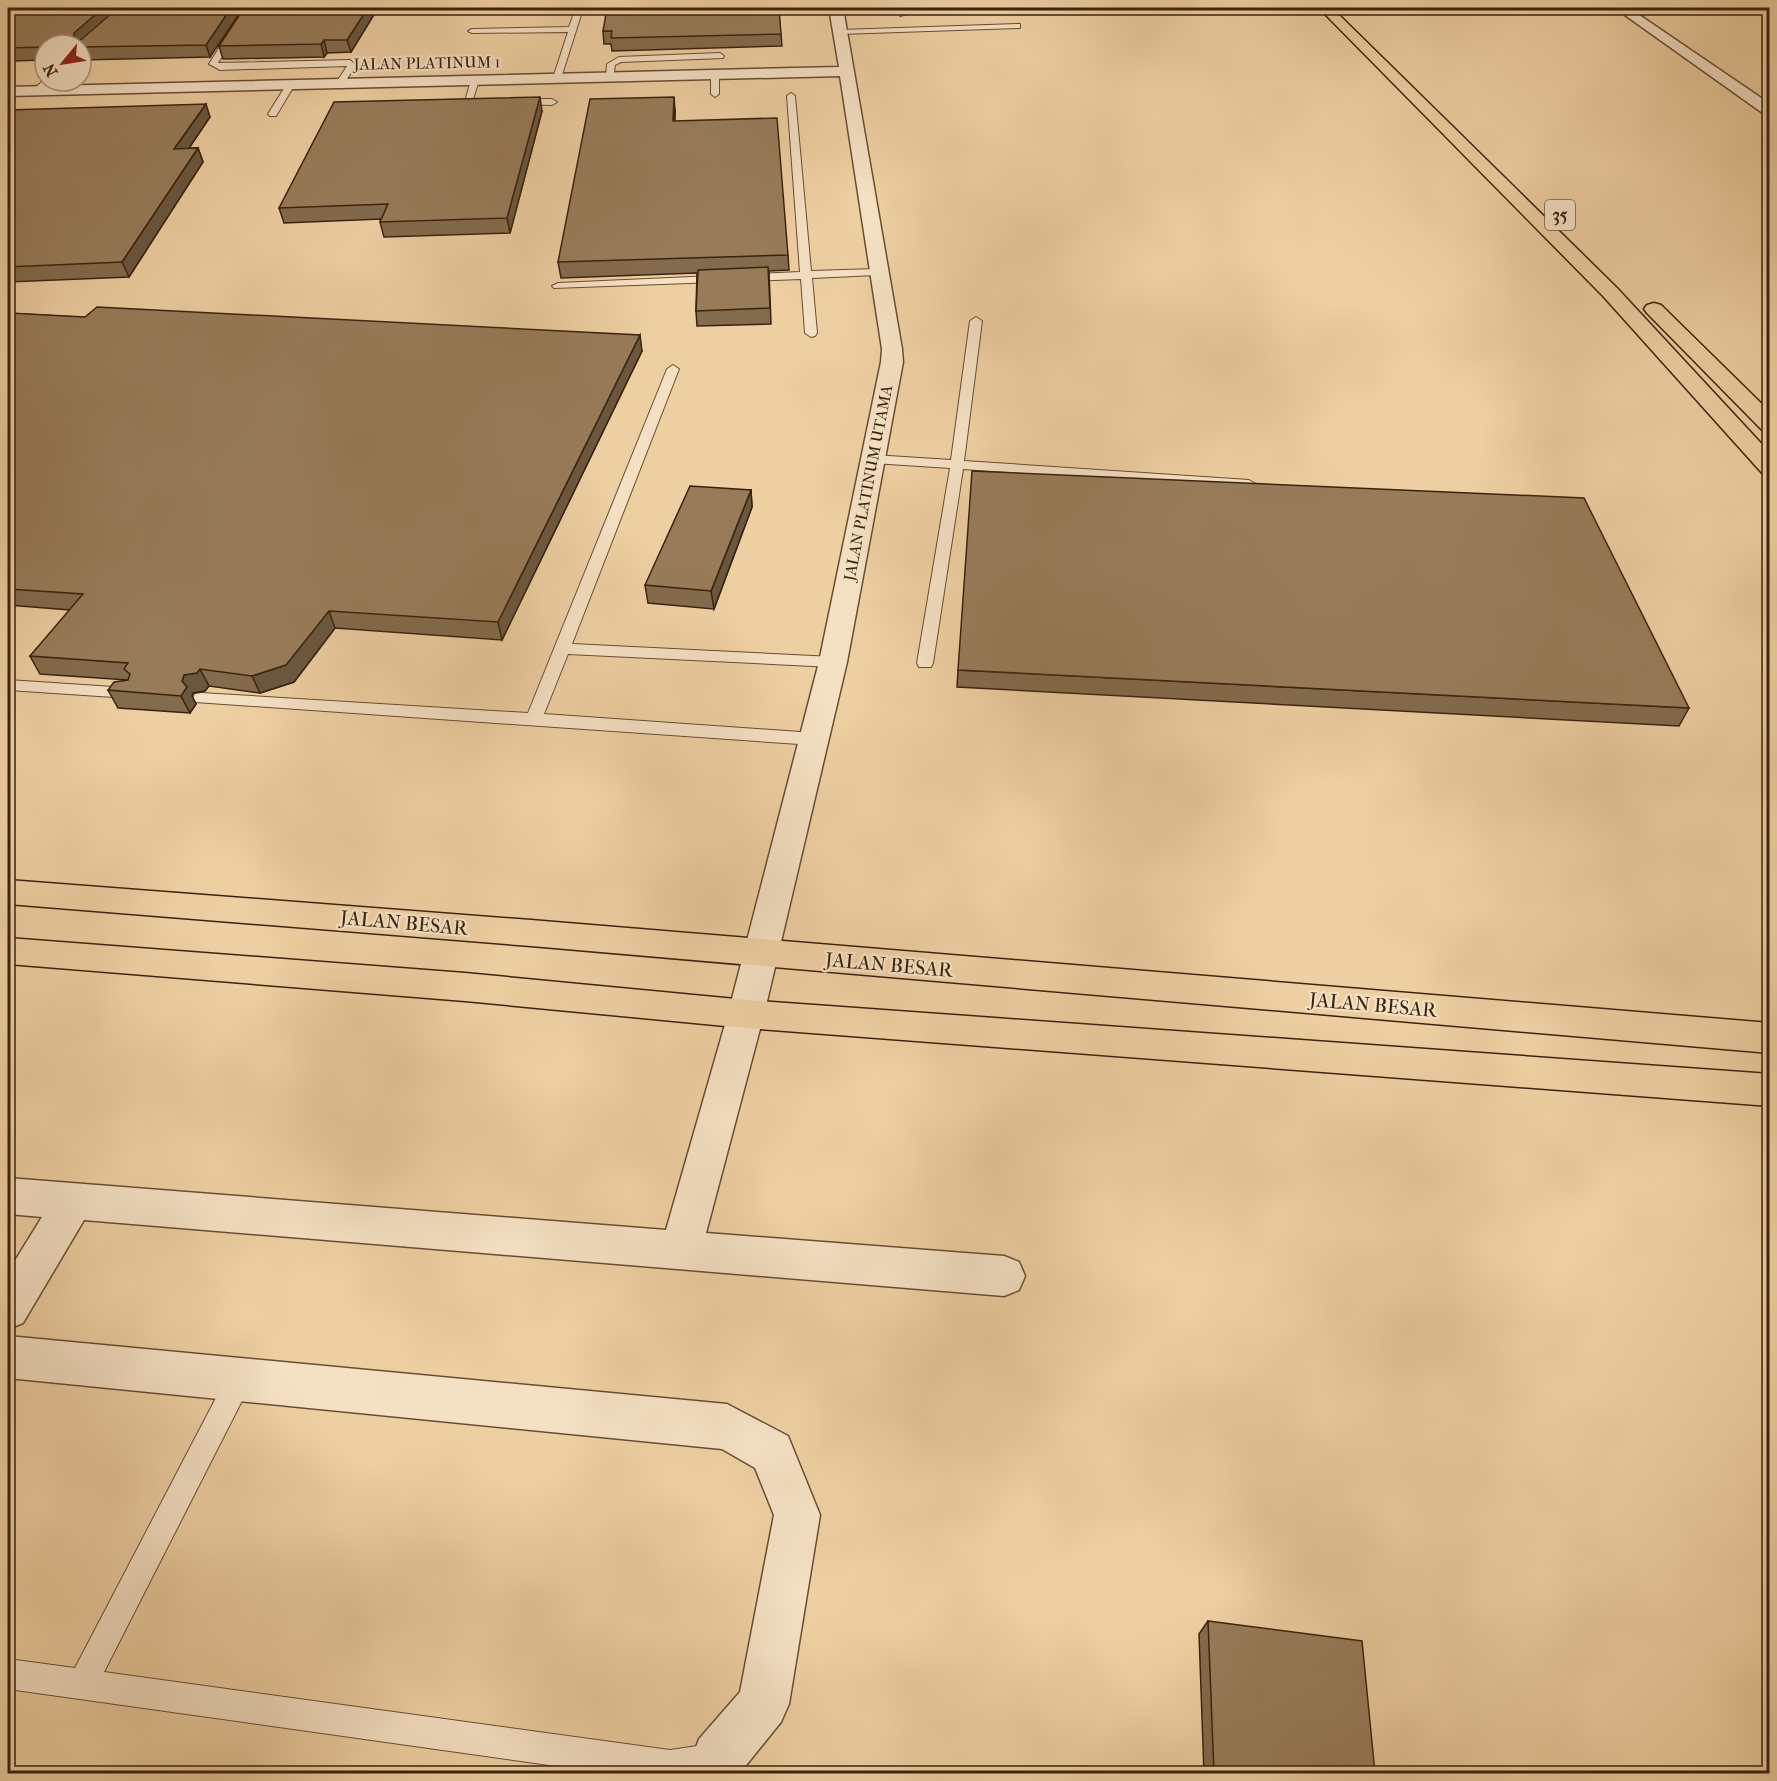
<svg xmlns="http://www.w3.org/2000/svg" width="1777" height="1781" font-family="'IM FELL French Canon',serif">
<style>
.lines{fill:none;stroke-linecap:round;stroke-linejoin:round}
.lane-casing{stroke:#674d32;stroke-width:2}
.street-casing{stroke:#674d32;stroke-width:3}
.primary-casing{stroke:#3a220d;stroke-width:3}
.highway-casing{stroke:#3a220d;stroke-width:3}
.lane{fill:#f4e0c3;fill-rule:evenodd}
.street{fill:#f4e0c3;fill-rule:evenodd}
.primary{fill:#eecfa2;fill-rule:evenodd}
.highway{fill:#eecfa2;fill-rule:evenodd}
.wall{fill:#836b4d;stroke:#3a220d;stroke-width:1.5}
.shaded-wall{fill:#6a573f;stroke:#3a220d;stroke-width:1.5}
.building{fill:#987c5a;stroke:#3a220d;stroke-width:1.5}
.labels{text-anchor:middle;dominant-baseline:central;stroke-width:4.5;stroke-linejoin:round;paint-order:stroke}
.far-street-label{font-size:16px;fill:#3a220d;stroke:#f4e0c3}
.shield{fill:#f4e0c3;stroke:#725b44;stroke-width:1.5}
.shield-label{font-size:18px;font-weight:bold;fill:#3a220d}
.street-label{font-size:20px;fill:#3a220d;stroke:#f4e0c3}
</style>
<rect width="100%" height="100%" fill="#eecfa2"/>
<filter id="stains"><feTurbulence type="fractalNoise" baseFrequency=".00333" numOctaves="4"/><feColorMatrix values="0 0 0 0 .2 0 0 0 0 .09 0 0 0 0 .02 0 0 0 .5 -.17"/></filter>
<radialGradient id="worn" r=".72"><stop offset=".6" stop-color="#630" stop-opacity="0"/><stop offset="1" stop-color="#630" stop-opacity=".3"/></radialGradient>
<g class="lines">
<g class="lane-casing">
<g id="lane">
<path d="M244 8H252L218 63 350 60 356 65 343 85 340 86 336 83 347 66 220 70 209 64Z"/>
<path d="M896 8H904L907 14 900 16Z"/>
<path d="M574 13 581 15 561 78 557 81 553 78 568 32 472 33 468 31 472 29 569 27Z"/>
<path d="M1017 24H1020V28L840 34 836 32 840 30Z"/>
<path d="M720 53 724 56 723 58 621 62 615 65 613 79 606 77 607 64 619 57Z"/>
<path d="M715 71 719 74V94L715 97 711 94V74Z"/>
<path d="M475 77 479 80 472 103 464 105 471 80Z"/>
<path d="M45 79V81H52L41 92H35V88Z"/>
<path d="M288 82 295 84 276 116H270L268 114Z"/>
<path d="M791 93 795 96 811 271 876 269 882 272 876 275 812 278 817 333 815 336 811 337 805 333 801 279 554 288 552 286 558 283 800 272 787 96Z"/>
<path d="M516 99H552L557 102 552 105 513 104V100Z"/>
<path d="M976 317 982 321 964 461 1249 480 1256 484 1249 488 963 469 933 663 931 667H919L917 663 950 468 873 463 866 459 873 455 951 460 970 321Z"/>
<path d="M673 365 679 369 572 644 833 657 839 658 841 662 839 666 833 667 568 654 544 714 814 733 820 735 823 739 820 743 814 745 195 702 193 698 195 694 201 693 528 713 667 369Z"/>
<path d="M8 680 129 688 135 689 137 693 135 697 129 698 8 690Z"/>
<path d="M239 1367 248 1371 252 1380 248 1389 104 1672 670 1750 718 1743 729 1747 733 1758 729 1769 718 1774H613L8 1689V1659L75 1668 230 1371Z"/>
</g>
</g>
<g class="street-casing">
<g id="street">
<path d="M829 8H843L902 349 903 362 847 662 764 1014 706 1233 1004 1256 1019 1262 1025 1276 1019 1290 1004 1296 84 1220 23 1323 8 1329V1272L42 1217 8 1214V1178L666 1230 728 1014 819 662 881 362 882 349 840 76 8 96V87L839 67Z"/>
<path d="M1615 8H1629L1770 104V116L1764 114Z"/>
<path d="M8 1336 727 1404 788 1436 820 1515 789 1704 781 1722 739 1774H698L692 1758 699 1739 740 1692 774 1515 755 1468 722 1449 8 1378Z"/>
</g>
</g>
<g class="primary-casing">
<g id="primary">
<path d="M8 880 531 920 1770 1023V1053L531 946 8 904Z"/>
<path d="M8 938 465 973 746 1000 1770 1074V1106L746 1028 465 1001 8 964Z"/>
</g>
</g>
<g class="highway-casing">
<g id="highway">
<path d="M1319 8H1332L1617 288 1770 453V475L1762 473 1603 296Z"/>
<path d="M1654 303 1661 305 1770 412V432L1762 430 1647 313 1644 309 1647 305Z"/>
</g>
</g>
<use href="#lane" class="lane"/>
<use href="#street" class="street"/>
<use href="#primary" class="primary"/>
<use href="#highway" class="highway"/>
</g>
<g class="wall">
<path d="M8 8H243L210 57 81 60V45H45V60L12 61 8 65Z"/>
<path d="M244 8H378L351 52 327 53 324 57 223 59 219 46Z"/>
<path d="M465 8H569L466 10Z"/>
<path d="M603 31 781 34 782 46 612 51 611 44H604Z"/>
<path d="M8 110 210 117 189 148H198L203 162 129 277 8 282Z"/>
<path d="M675 110V121L788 255 789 270 769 271 771 324 697 326 696 311 697 273 561 278 558 262Z"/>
<path d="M542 111 510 233 384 237 380 222 381 219 284 223 279 208Z"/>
<path d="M8 313 642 351 502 640 335 628 294 682 260 693 209 686 205 691 193 693 192 696 196 704 190 713 118 708 108 690 128 680 40 674 30 656 70 610 8 605Z"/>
<path d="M751 490 752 507 714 609 648 603 645 585Z"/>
<path d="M958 670 1689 708 1679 726 957 687Z"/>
<path d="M1208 1621 1375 1773H1204L1199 1634Z"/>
</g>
<g class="shaded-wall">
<path d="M103 8H116L117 11 75 45 74 41V33Z"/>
<path d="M231 8H243L210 57 206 45Z"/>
<path d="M368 8H378L351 52 347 40Z"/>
<path d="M324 40 327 53 324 57 321 44Z"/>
<path d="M8 51 12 61 8 65Z"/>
<path d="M540 97 542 111 510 233 507 218Z"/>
<path d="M674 97 675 110 674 134 673 121Z"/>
<path d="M206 104 210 117 179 163 174 149Z"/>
<path d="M198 148 203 162 129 277 122 262Z"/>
<path d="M640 335 642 351 502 640 498 622Z"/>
<path d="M751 490 752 507 714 609 711 591Z"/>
<path d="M329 611 335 628 294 682 260 693 252 676Z"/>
<path d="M200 669 209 686 205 691 193 693 192 696 196 704 190 713 181 696 182 681 184 675Z"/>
</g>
<g class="building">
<path d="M8 8H103L74 33V41L76 44 118 8H231L206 45 81 47V45H45V47L8 48Z"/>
<path d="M244 8H368L347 40H324L321 44 219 46Z"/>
<path d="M607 8H779L781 34 611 38 612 31H603Z"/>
<path d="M540 97 507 218 380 222 388 204 279 208 334 102Z"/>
<path d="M674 97 673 121 777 118 788 255 558 262 590 99Z"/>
<path d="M206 104 174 149 198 148 122 262 8 267V110Z"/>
<path d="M768 267 770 308 696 311 698 270Z"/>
<path d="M97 307 640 335 498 622 329 611 286 665 252 676 200 669 197 673 184 675 182 681 187 687 181 696 108 690 114 682 128 680 130 674 124 669 128 663 30 656 83 594 8 589V313L85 317Z"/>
<path d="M972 471 1584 498 1689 708 958 670Z"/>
<path d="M690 486 751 490 711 591 645 585Z"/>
<path d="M1208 1621 1362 1641 1375 1773H1214Z"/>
</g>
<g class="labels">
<g class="far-street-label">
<text transform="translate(427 63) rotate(-1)">JALAN PLATINUM 1</text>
<text transform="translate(868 483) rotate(-79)">JALAN PLATINUM UTAMA</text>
</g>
<rect class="shield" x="1545" y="200" width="30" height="30" rx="4.5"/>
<g class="shield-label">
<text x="1560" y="215">35</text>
</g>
<g class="street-label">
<text transform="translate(404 923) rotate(5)">JALAN BESAR</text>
<text transform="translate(889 965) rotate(5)">JALAN BESAR</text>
<text transform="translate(1373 1005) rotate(5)">JALAN BESAR</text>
</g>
</g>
<rect width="1777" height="1781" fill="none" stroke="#eecfa2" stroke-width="30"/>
<rect x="9" y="9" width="1759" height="1763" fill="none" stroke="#3a220d" stroke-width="3"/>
<rect x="15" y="15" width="1747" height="1751" fill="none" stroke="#3a220d" stroke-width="1.5"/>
<g transform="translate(63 63) rotate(240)"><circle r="28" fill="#f4e0c3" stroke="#aa947a" stroke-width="1.5"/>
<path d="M0-4.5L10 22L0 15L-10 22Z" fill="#8f2418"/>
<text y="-9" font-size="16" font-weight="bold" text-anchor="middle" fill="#3a220d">N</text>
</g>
<rect width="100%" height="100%" filter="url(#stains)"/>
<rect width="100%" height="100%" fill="url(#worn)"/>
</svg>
